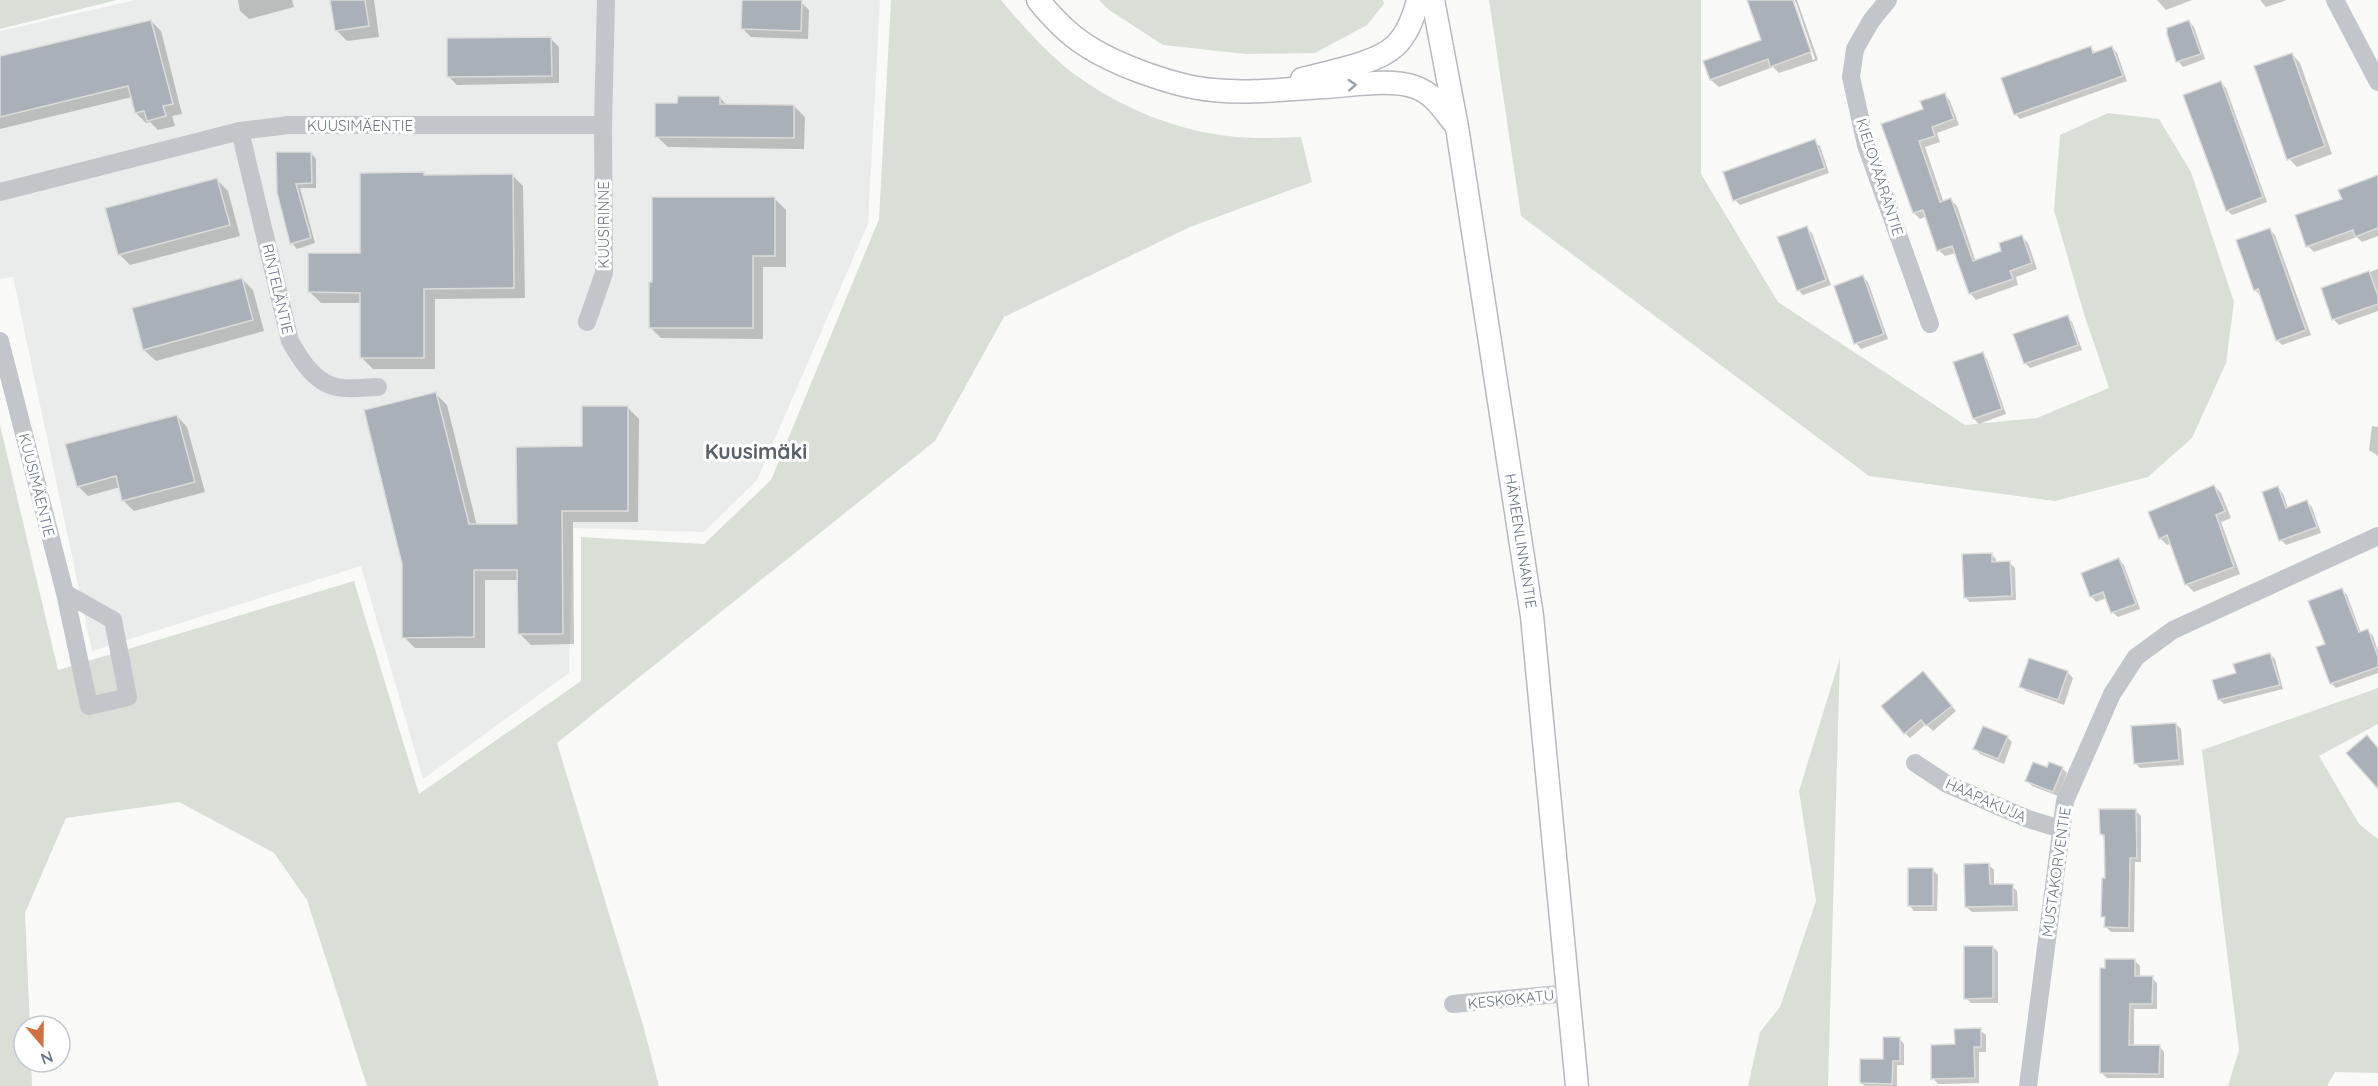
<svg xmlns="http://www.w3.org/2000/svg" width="2378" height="1086" font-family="Quicksand,sans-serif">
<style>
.built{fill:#eaebeb}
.green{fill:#d9ded7}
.shadow{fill:#0003}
.building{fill:#aab0b7;stroke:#dbdbda;stroke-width:1.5}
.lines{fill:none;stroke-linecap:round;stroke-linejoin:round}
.major-casing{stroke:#b6b9bd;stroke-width:25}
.minor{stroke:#c2c5c9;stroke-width:18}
.major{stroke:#fff;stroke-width:22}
.oneway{stroke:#98a0aa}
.labels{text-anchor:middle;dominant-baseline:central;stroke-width:6;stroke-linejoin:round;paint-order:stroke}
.street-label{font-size:15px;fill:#6c7786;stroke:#fff}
.district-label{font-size:21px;font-weight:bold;fill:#59616b;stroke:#fff}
</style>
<rect width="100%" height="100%" fill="#f9faf8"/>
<path class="built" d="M135 0H880L868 224 757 480 704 532 573 528 569 673 423 779 361 566 92 651 13 277 0 279V31Z"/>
<g class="green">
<path d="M0 0H117L0 29Z"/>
<path d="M891 0H1001C1020 23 1041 46 1064 66 1108 102 1171 130 1228 136 1252 139 1277 138 1301 137L1312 182 1190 227 1004 317 935 441 557 743 643 1025 659 1086H367L307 900 274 853 179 802 66 818 25 913 30 1026H24V1062H31L32 1086H0V425L58 670 354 581 419 794 581 681V537L704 544 771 480 879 219Z"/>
<path d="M1099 0H1383L1384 4 1367 25 1315 53 1246 54 1163 45 1109 10Z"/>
<path d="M1489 0H1701V174L1778 302 1965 425 2037 418 2109 388 2084 314 2054 210 2060 135 2108 113 2159 119 2191 172 2234 302 2226 363 2192 438 2148 477 2055 501 1869 476 1521 216Z"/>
<path d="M1840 658 1828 1086H1748L1760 1032 1780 1007 1816 901 1799 791Z"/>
<path d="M2378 688V724L2319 756 2359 824 2378 839V1073L2335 1072 2327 1086H2228L2239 1050 2202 750Z"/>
</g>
<g class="shadow">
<path d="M238 0H292L294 7 249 19 240 11Z"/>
<path d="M332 0H374L379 37 347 41 336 30Z"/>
<path d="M1749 0H1792L1813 60 1815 59 1795 0H1797L1818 60 1779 73 1773 67 1719 87 1711 80 1763 41Z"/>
<path d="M2157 0H2192L2166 10Z"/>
<path d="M2260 0H2287L2266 7Z"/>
<path d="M801 2 809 10 808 39 751 37 743 29Z"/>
<path d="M151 21 161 31 182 114 172 116 175 126 158 130 150 122 146 123 136 113 132 97 0 129V57Z"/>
<path d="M2189 22 2194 27 2205 59 2183 67 2178 61Z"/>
<path d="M551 39 559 47V83L457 85 448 76Z"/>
<path d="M2091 48 2096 53 2112 48 2117 53 2127 81 2020 119 2015 114Z"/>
<path d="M2292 54 2300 63 2332 154 2297 167 2289 159Z"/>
<path d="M2221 83 2226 88 2267 202 2232 215 2227 210Z"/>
<path d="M1944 94 1950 101 1959 125 1937 133 1940 142 1925 147 1944 203 1951 200 1957 206 1976 262 2003 252 2022 237 2028 243 2037 269 2016 277 2018 285 1976 300 1970 293 1956 253 1945 256 1939 250 1927 216 1920 219 1914 213 1883 125 1925 110Z"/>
<path d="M720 98 727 105 794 106 805 117 804 149 668 147 656 136 679 105Z"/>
<path d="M1814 141 1820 146 1829 173 1740 205 1735 200Z"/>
<path d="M311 153 316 159V188H300L315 243 297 249 292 243 278 193Z"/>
<path d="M362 174 512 175 523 186 525 298 435 299V369H373L362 358V303H321L310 292 362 254Z"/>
<path d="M2378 177V236L2362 242 2357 237 2314 252 2308 246 2344 199Z"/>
<path d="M217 180 228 191 240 236 130 265 119 254Z"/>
<path d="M775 199 786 210V267H763V339L661 338 650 327Z"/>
<path d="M1806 228 1812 233 1831 285 1803 295 1798 290Z"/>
<path d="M2270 230 2275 235 2311 335 2282 345 2277 340 2261 296 2255 290Z"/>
<path d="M2378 269V311L2339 325 2333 319 2323 289Z"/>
<path d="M1863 277 1868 282 1888 339 1861 349 1856 343Z"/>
<path d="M242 279 253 290 264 331 156 361 144 350Z"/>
<path d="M2067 317 2072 322 2082 350 2030 368 2025 363Z"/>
<path d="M1982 354 1987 359 2006 414 1979 424 1974 419Z"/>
<path d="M436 394 447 405 477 526 518 525 584 447 628 408 639 419 638 522H573L574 644 531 645 520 634 519 580H485V648H415L404 637Z"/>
<path d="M177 416 187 427 205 492 134 511 124 501 120 487 88 496 78 486Z"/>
<path d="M2372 426 2378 427V456L2369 450Z"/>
<path d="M2214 486 2221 493 2231 518 2221 522 2240 574 2194 592 2187 585 2172 543 2167 545 2160 538Z"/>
<path d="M2277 488 2283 493 2288 508 2307 502 2312 507 2321 533 2286 545 2281 540Z"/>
<path d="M1991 554 1996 559V564L2010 563 2015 568 2016 600 1970 602 1965 597Z"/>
<path d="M2119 560 2124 565 2140 609 2118 617 2112 612 2107 598 2096 602 2091 596Z"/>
<path d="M2342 590 2347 595 2361 633 2367 630 2373 636 2378 651V673L2336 688 2331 683Z"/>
<path d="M2270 654 2275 659 2283 689 2224 704 2219 699Z"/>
<path d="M2030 659 2068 673 2073 678 2064 705 2026 691 2020 686Z"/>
<path d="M1928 678 1956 711 1933 731 1926 724 1910 738 1905 733Z"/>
<path d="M2176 724 2181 729 2184 765 2140 768 2135 763Z"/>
<path d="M2007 737 2012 742 2004 764 1980 754 1975 749Z"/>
<path d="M2062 768 2067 773 2058 796 2032 786 2027 781 2048 769Z"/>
<path d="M2135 810 2141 816V862H2135L2134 932H2111L2106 927V920L2103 916 2106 879V839L2101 834Z"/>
<path d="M1989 865 1994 870V886H2012L2017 891 2018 911 1972 912 1966 907Z"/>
<path d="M1932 869 1938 875 1937 911H1914L1909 905Z"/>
<path d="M1993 947 1998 952V1003H1971L1966 998Z"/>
<path d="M2135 961 2140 966V978H2152L2157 983V1009H2134V1046H2159L2164 1052V1078H2107L2102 1073Z"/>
<path d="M1980 1030 1986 1035V1052H1979V1083L1938 1084 1933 1078 1956 1046Z"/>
<path d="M1899 1038 1904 1044V1065H1897V1086H1865L1861 1083 1884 1061Z"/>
</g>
<g class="building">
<path d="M330 0H365L369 26 335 31Z"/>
<path d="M742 0H802L801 31 741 29Z"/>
<path d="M1747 0H1793L1811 52 1770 67 1768 59 1710 80 1703 61 1761 40Z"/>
<path d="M151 20 173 104 163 106 166 116 147 121 144 111 135 113 128 86 0 117V56Z"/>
<path d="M2189 20 2201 54 2176 62 2167 34V28Z"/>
<path d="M551 37 552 76 447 77V38Z"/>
<path d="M2091 46 2093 53 2112 46 2123 76 2014 115 2001 78Z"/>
<path d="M2292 53 2325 146 2287 160 2254 66Z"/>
<path d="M2221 81 2263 197 2226 211 2183 95Z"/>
<path d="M1945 93 1954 119 1932 127 1935 136 1919 141 1940 202 1951 198 1973 261 2001 251 1999 243 2022 235 2032 263 2010 271 2013 279 1969 294 1952 246 1937 251 1923 210 1913 213 1881 124 1923 109 1920 101Z"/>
<path d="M678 96H720V104L794 105V138L655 137V103H677Z"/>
<path d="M1815 139 1825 168 1733 201 1723 172Z"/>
<path d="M276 152H311L312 183 296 184 311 238 290 244 277 193Z"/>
<path d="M424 172V175L513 174 514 288 424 289V358H360V293L308 292V253H360V173Z"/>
<path d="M2378 175V228L2355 237 2353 230 2306 247 2295 215 2342 199 2338 190Z"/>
<path d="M217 178 230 225 118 255 105 208Z"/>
<path d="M652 197H775V256H753V328H649V282H652Z"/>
<path d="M1807 226 1826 280 1797 291 1777 237Z"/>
<path d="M2270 228 2306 330 2276 341 2258 289 2254 291 2236 240Z"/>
<path d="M2369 271 2378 296V304L2332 320 2321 288Z"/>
<path d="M1863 275 1884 334 1854 344 1834 286Z"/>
<path d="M242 278 253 320 143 350 132 308Z"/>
<path d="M2068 315 2078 345 2024 364 2013 334Z"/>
<path d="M1983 352 2002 409 1973 419 1953 362Z"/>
<path d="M436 392 469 524H517L516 447 582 446V406H628V511H562L563 634H518L517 570H474V637L402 638V564L364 410Z"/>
<path d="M177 415 195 482 122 501 116 476 77 487 65 444Z"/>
<path d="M2214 485 2225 511 2216 515 2234 567 2185 585 2167 535 2159 539 2148 512Z"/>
<path d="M2278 486 2286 508 2307 500 2317 527 2279 541 2262 492Z"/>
<path d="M1992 553V562L2010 561 2012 596 1964 598 1962 554Z"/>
<path d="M2119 558 2136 604 2111 613 2103 592 2090 597 2081 573Z"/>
<path d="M2342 588 2359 632 2368 629 2378 657V667L2330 684 2316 647 2325 644 2308 601Z"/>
<path d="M2270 653 2280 685 2218 700 2212 680 2236 673 2233 664Z"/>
<path d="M2029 658 2068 671 2058 700 2019 687Z"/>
<path d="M1923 671 1952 706 1926 726 1921 720 1904 734 1881 706Z"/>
<path d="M2176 723 2179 760 2134 764 2131 726Z"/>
<path d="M1983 726 2008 736 1998 759 1973 749Z"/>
<path d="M2367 735 2378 748V789L2346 753Z"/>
<path d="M2033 762 2047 767 2049 762 2063 767 2053 792 2025 781Z"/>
<path d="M2099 809H2136L2137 858H2130L2129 928 2104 927 2105 917H2101L2102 878H2105L2104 835 2100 834Z"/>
<path d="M1989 863 1990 884H2013V906L1965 907 1964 864Z"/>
<rect x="1908" y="868" width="25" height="38"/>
<path d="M1964 946H1993V998L1964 999Z"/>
<path d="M2105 959H2135V976H2153L2152 1004H2130L2129 1045H2160L2159 1074 2100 1073V968H2105Z"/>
<path d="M1981 1028V1047H1974L1975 1078 1931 1079V1045L1955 1044 1954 1029Z"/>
<path d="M1883 1037H1900V1061H1893L1892 1084 1860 1083V1059H1883Z"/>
</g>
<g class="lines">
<g class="major-casing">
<g id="major">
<path d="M1038 0C1051 16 1067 33 1084 44 1115 65 1176 87 1213 90 1250 94 1287 89 1323 87 1349 86 1390 78 1415 87 1434 94 1442 108 1454 123"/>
<path d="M1433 0 1457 127 1532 616 1577 1086"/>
<path d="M1302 79C1328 72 1376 64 1395 46 1408 34 1414 16 1418 0"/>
</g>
</g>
<g class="minor">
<path d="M1888 0 1871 21 1855 49 1851 77 1866 145 1930 324"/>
<path d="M2335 0 2378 82"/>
<path d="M240 131 290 341C300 359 314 382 336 387 349 390 365 387 378 387"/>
<path d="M0 192 240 131 289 125H603L606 0"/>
<path d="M587 322 604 273 603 125"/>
<path d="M0 341 65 593 89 706 128 697 113 620 65 593"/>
<path d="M1915 763 1947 784 2028 819 2061 829"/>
<path d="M1453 1004 1568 993"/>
<path d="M2028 1086 2065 801 2112 694 2136 657 2173 630 2378 536"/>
</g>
<use href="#major" class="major"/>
</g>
<defs><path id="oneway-chevron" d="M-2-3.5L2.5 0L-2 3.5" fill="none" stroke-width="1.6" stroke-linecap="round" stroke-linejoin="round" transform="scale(1.5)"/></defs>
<use class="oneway" href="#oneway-chevron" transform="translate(1352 85) rotate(-3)"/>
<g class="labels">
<g class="street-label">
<text x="360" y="125">KUUSIMÄENTIE</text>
<text transform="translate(1880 177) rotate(72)">KIELOVAARANTIE</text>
<text transform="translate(603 225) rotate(-90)">KUUSIRINNE</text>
<text transform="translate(278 289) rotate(77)">RINTELÄNTIE</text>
<text transform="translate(37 485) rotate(76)">KUUSIMÄENTIE</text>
<text transform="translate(1521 541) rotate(81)">HÄMEENLINNANTIE</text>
<text transform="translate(1986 800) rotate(24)">HAAPAKUJA</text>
<text transform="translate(2056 872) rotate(-82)">MUSTAKORVENTIE</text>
<text transform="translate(1511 999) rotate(-6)">KESKOKATU</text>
</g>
<g class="district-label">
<text x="756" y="451">Kuusimäki</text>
</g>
</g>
<g transform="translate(42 1044) rotate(160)"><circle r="28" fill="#ffffff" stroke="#c4c9cf" stroke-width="1.5"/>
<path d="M0-4.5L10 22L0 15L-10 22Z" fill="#d2713f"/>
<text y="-9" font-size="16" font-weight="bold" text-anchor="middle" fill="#6c7786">N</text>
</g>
</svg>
